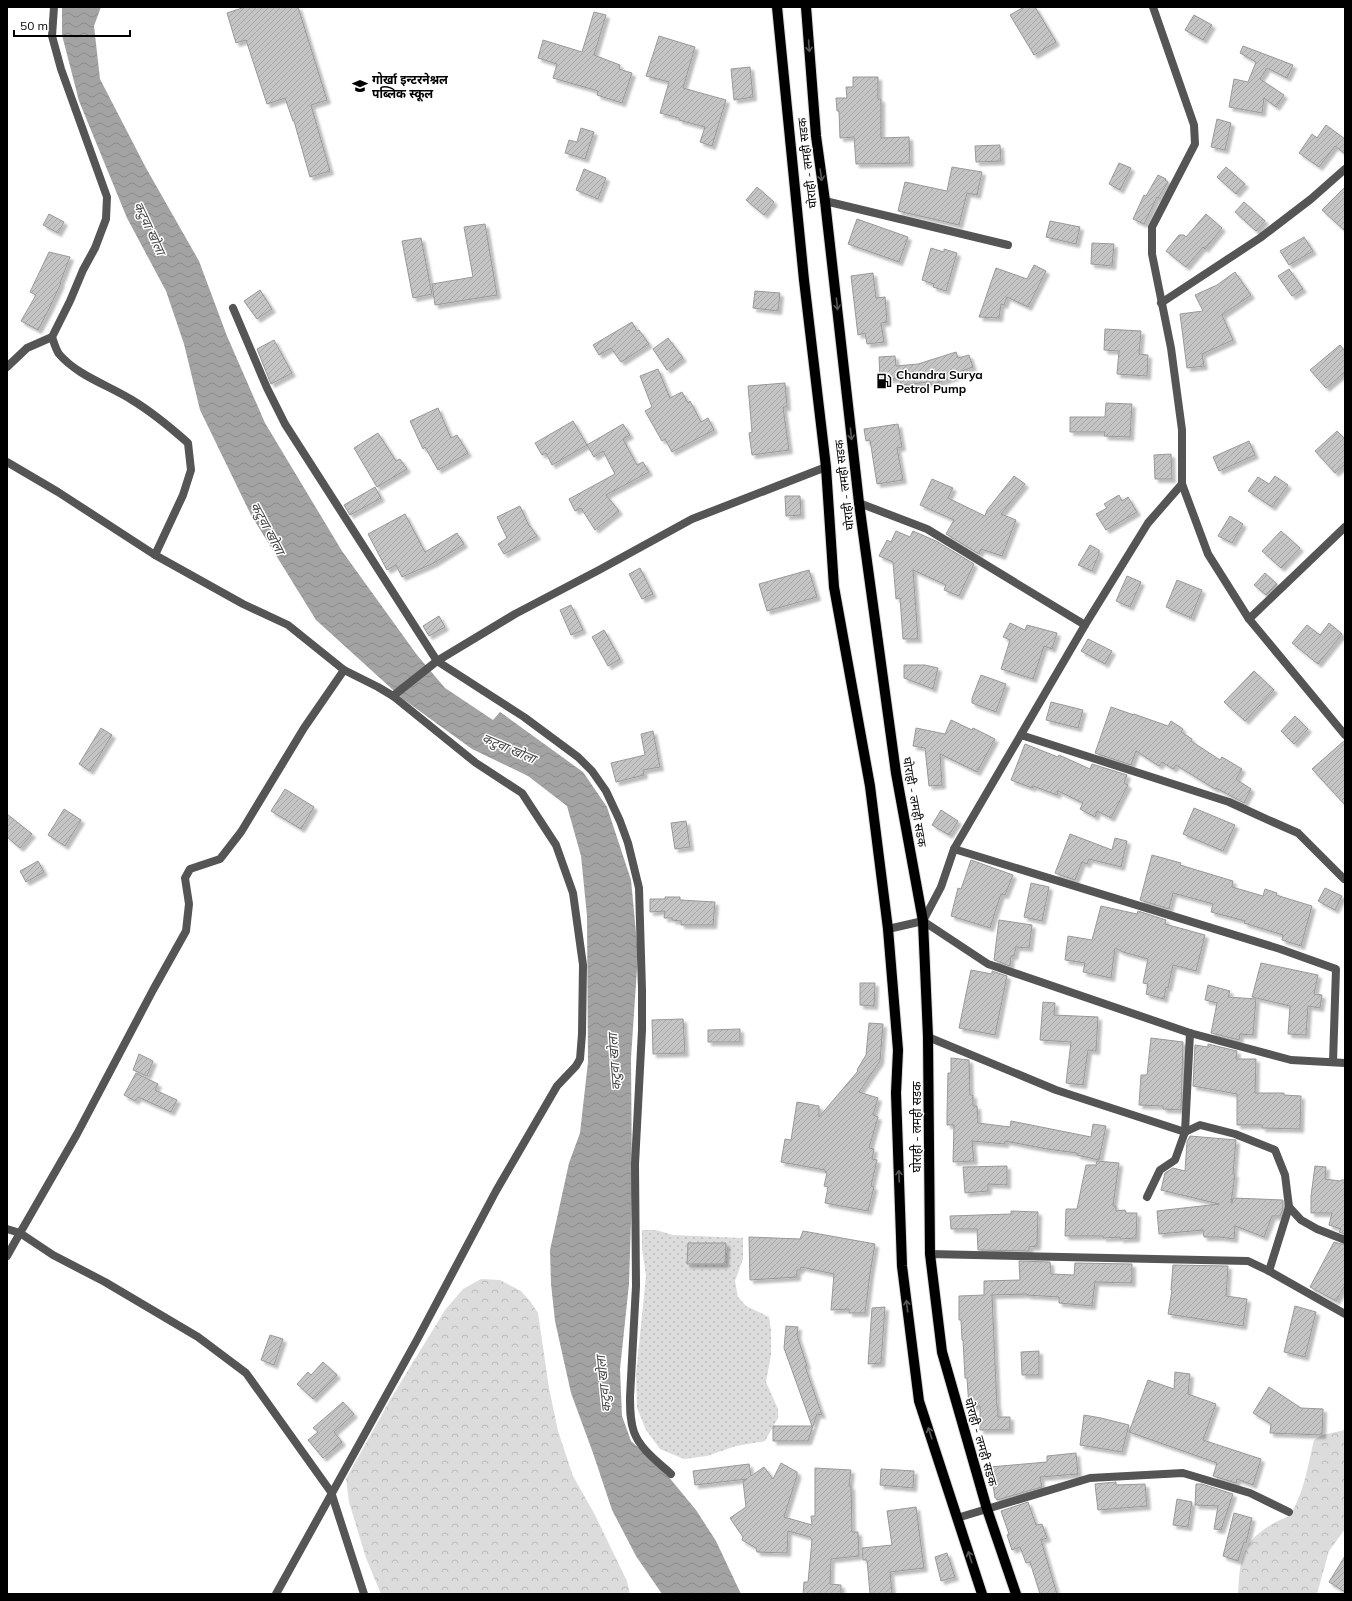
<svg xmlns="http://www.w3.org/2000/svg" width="1352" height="1601" font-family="Mulish,'Noto Sans Devanagari',sans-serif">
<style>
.grass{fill:url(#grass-dots)}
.forest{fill:url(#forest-crowns)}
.water{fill:url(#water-waves)}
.building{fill:url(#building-hatch);stroke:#999;filter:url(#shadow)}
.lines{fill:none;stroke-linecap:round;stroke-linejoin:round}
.primary-casing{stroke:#dbdbdb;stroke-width:12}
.minor{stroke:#555;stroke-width:8}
.primary{stroke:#000;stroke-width:10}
.oneway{stroke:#595959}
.labels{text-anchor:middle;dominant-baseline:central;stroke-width:3;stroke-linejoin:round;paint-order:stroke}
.poi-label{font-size:12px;font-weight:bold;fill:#000;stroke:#fff;text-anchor:start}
.street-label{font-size:12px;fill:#000;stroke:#fff}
.water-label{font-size:13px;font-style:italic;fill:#444;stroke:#fff}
</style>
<defs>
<pattern id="grass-dots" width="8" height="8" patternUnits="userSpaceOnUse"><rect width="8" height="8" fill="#dcdcdc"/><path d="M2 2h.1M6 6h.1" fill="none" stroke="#bbb" stroke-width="1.8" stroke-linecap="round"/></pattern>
<pattern id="forest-crowns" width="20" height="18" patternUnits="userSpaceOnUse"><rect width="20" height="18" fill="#dcdcdc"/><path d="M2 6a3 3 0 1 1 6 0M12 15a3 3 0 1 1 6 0" fill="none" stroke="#bbb"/></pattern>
<pattern id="water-waves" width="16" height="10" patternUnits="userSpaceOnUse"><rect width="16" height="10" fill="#a3a3a3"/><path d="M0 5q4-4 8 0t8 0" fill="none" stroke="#8b8b8b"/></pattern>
<pattern id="building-hatch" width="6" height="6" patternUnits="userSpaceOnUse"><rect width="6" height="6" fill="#c4c4c4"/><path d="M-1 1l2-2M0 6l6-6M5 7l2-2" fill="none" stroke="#a7a7a7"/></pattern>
<filter id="shadow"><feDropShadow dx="3.5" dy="3.5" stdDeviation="1" flood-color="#0004"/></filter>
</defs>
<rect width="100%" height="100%" fill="#fff"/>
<path class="grass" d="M642 1230H656L673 1235 743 1238V1259L735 1281 738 1297 746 1306 769 1317 771 1331V1355L766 1382 778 1409V1418L765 1441 736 1446 707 1456 684 1459 660 1449 646 1430 637 1408 636 1374 646 1276 642 1248Z"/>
<g class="forest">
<path d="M481 1279 500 1280 521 1291 530 1301 538 1313 549 1388 558 1431 573 1476 595 1515 627 1581 630 1594H381L366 1558 349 1502 346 1479 390 1400 445 1310 463 1289Z"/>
<path d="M1345 1430V1529L1329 1551 1317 1594H1238C1239 1580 1239 1564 1245 1551 1252 1534 1273 1522 1290 1516 1305 1489 1307 1469 1314 1440L1322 1435Z"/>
</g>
<path class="water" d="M62 7H101L94 26 100 79 146 168 199 261 227 336 265 423 342 551 417 655 445 688 493 720 500 712 583 772 607 807 631 880 638 954 631 1058 632 1190 629 1284 620 1369 622 1416 631 1441 663 1470 696 1510 716 1541 741 1594H662L636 1556 612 1510 593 1453 571 1393 555 1321 551 1284 550 1250 569 1163 580 1133 588 1062 587 916 581 856 567 806 528 776 472 749 403 699 316 620 251 515 200 410 184 344 166 291 127 218 79 101 62 35Z"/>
<g class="building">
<path d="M245 7H298L327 100 311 105 330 171 310 177 294 121H293L285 98 267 104 246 40 236 43 227 13Z"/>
<path d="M1024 7H1035L1056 42 1034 55 1010 15Z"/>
<path d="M594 12 606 15 594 55 620 65 619 69 632 73 622 103 597 95 598 91 553 78 557 64 538 58 543 40 582 52Z"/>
<path d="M1194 15 1212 25 1203 40 1185 30Z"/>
<path d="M659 36 695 47 683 88 726 100 712 146 700 142 705 127 679 120V118L660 113 669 82 646 76Z"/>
<path d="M1243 46 1293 65 1287 78 1267 68 1260 79 1284 95 1276 107 1264 98 1262 113 1229 107 1234 79 1248 82 1256 62 1240 53Z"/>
<path d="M750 67 753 97 734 100 731 69Z"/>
<path d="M853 77H878V99H881V138L909 137 910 163 856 164 854 137 840 138 839 111H837L836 98H847L846 87H853Z"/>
<path d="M1217 119 1231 123 1225 150 1211 147Z"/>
<path d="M1326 125 1345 139V154L1335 146 1319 167 1299 153 1312 134 1317 138Z"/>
<path d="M581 128 594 132 585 159 565 153 569 140 577 142Z"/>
<path d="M1000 145 1001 161 976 162 975 146Z"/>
<path d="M1119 163 1131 168 1120 190 1109 184Z"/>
<path d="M952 167 982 172 977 195 967 193 959 225 898 211 905 182 947 191Z"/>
<path d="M1226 167 1245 184 1236 194 1217 177Z"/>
<path d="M584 169 606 178 598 199 576 190Z"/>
<path d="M1158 175 1166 179 1165 180 1168 182 1158 198 1157 197 1144 224 1133 219 1144 195 1146 196Z"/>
<path d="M757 187 774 202 764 215 746 200Z"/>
<path d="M1345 187V231L1322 210Z"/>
<path d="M1244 202 1265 221 1256 231 1235 212Z"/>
<path d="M49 214 64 222 58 233 43 225Z"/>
<path d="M1206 214 1222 228 1205 249 1203 247 1186 267 1166 251 1179 235H1184L1186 237Z"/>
<path d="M857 219 908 237 899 262 848 244Z"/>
<path d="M1050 221 1080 227 1076 244 1046 237Z"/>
<path d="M485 224 497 295 435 305 432 284 473 277 464 227Z"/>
<path d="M1304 237 1313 251 1289 265 1280 251Z"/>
<path d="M421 238 432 294 413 298 402 241Z"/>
<path d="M1092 243 1114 244 1112 266 1091 264Z"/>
<path d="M931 248 944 252V249L957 253 946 291 933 287 934 284 922 280Z"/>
<path d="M49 252 70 257 60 283H61L48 311 38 330 21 321 36 295 30 292Z"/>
<path d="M1034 265 1046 271 1028 307 1007 297 1004 305 1001 304 999 318 979 317 996 268 1027 279Z"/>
<path d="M1289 269 1303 289 1292 296 1278 276Z"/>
<path d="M1235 272 1251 295 1222 315 1233 340 1202 354 1204 366 1187 368 1180 314 1203 311 1195 295 1217 285Z"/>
<path d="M873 273 876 298 885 297 887 322 881 323 884 342 867 344 865 333 858 335 851 276Z"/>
<path d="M260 290 272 309 257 319 244 301Z"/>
<path d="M755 291 780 293 778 311 753 308Z"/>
<path d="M632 322 637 331 639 330 649 344 621 362 611 348 599 355 593 345Z"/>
<path d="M1105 329 1141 331 1139 354 1148 355 1147 376 1117 374 1119 351 1104 350Z"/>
<path d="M668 338 683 358 667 370 653 349Z"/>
<path d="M274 340 292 373 271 384 257 349Z"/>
<path d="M1340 345 1345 351V372L1326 388 1310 370Z"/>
<path d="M956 352 958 358 969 355 973 367 962 371 963 374 931 385 930 382 901 385 900 379H880L879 357 895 356 896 366 918 364Z"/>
<path d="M658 369 670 398 682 392 688 403 690 401 701 422 708 418 714 430 672 452 665 439 662 441 645 411 652 407 640 376Z"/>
<path d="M785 383 787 407H783L789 450 752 455 749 433 752 432 748 386Z"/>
<path d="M1106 403 1132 404 1130 437 1104 436 1105 432H1070V417H1105Z"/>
<path d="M438 408 451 438 457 435 468 453 438 470 425 447 423 449 410 421Z"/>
<path d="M573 421 587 445 552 465 546 453 542 455 535 443Z"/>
<path d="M623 424 630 435 623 439 637 465 643 462 649 472 606 495 619 511 595 530 581 508 575 511 569 499 615 474 603 451 594 457 587 445Z"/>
<path d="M898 424 902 447 897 448 903 480 877 484 870 440 866 441 864 429Z"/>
<path d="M1337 431 1345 439V464L1335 473 1315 451Z"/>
<path d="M378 433 396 461 400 459 407 469 377 487 354 448Z"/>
<path d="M1249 441 1255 455 1219 471 1213 457Z"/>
<path d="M1171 454 1172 479H1155L1154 455Z"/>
<path d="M1014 476 1025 484 1001 514 1016 520 1002 556 981 549 979 554 946 534 954 520 920 505 932 479 953 488 948 498 985 516 987 510Z"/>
<path d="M1275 476 1288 485 1272 507 1248 491 1258 477 1269 484Z"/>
<path d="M375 487 381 498 350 515 344 505Z"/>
<path d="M1119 495 1122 501 1128 497 1137 512 1106 530 1096 514 1107 508 1104 504Z"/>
<path d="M785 496H800L801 515 786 516Z"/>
<path d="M520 506 529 526H530L537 536 504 554 498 544 507 538 497 517Z"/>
<path d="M405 514 425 552 457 533 464 544 434 563 402 577 396 565 387 570 368 534Z"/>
<path d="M1230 516 1243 524 1232 543 1218 536Z"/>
<path d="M896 531 910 537 913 531 936 541 974 564 959 596 944 590 946 585 913 570 918 639H903L900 598 896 599 893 562 879 556 887 540 891 542Z"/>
<path d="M1281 531 1300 548 1281 568 1262 551Z"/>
<path d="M1090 545 1099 550V554L1092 571 1078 565Z"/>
<path d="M640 568 653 594 642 599 629 574Z"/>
<path d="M809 570 817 597 767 611 759 584Z"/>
<path d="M1265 573 1277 584 1266 595 1254 585Z"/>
<path d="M1127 576 1141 582 1130 607 1116 601Z"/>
<path d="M1177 580 1202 590 1191 618 1166 607Z"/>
<path d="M571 605 583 630 571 635 560 610Z"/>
<path d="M439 616 445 627 429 636 423 626Z"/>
<path d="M1010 623 1025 630 1027 625 1057 633 1052 649 1044 646 1033 679 1001 669 1010 640 1003 637Z"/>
<path d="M1329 623 1342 634 1318 664 1292 643 1307 625 1320 635Z"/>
<path d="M604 630 620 659 608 666 592 637Z"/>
<path d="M1088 639 1112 651 1105 664 1081 651Z"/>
<path d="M904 665H925L938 668 933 689 904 678Z"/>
<path d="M1254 671 1274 690 1245 721 1224 702Z"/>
<path d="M981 675 1006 684 996 712 972 703V698Z"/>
<path d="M1051 702 1083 710 1078 728 1046 720Z"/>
<path d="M1111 707 1134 715V714L1168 726 1171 721 1183 729 1181 732 1192 739 1191 741 1220 760 1222 757 1242 769 1236 779 1251 789 1244 803 1216 788 1215 789 1176 765 1173 769 1162 762 1159 766 1136 751 1131 765 1095 753Z"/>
<path d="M1295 716 1308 729 1294 744 1281 731Z"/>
<path d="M951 720 972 730 973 728 995 739 977 772 940 754 942 785 929 786 925 748 913 746 916 728 945 734Z"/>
<path d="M101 728 112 735 90 771 79 764Z"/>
<path d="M653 731 660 767 643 770 644 775 616 782 611 763 645 755 641 734Z"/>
<path d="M1345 740V805L1312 769Z"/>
<path d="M1025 744 1058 757 1059 755 1090 769 1092 764 1127 775 1124 783 1128 785 1111 818 1097 811 1095 817 1080 809 1083 803 1058 791 1057 795 1033 786 1032 788 1011 780Z"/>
<path d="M285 789 314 807 301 829 271 811Z"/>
<path d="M1194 808 1235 825 1223 851 1183 834Z"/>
<path d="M64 809 81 820 65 846 48 835Z"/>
<path d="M941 810 958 821 949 835 932 825Z"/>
<path d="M7 814 32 834 20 848 7 837Z"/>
<path d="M686 821 690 847 675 849 671 823Z"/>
<path d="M1070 834 1112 850 1115 838 1127 841 1121 867 1089 859 1087 864 1082 862 1075 880 1055 873Z"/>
<path d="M1152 855 1181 863 1180 865 1233 881 1232 887 1263 896 1265 889 1277 893 1276 895 1312 906 1301 946 1282 940 1283 935 1244 923 1245 921 1211 912 1213 904 1173 893 1169 909 1140 900Z"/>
<path d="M971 860 1013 875 1005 895 1001 894 990 928 951 916 958 888 961 889Z"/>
<path d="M38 861 44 872 26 882 20 871Z"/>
<path d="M1031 883 1049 887 1042 921 1024 917Z"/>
<path d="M1325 888 1342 896 1335 910 1318 901Z"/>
<path d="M665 897H680V900L715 902 713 925H681V921L672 920V918H664L665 911 650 912V899H665Z"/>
<path d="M1101 906 1137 914 1138 911 1166 920 1165 924 1205 935 1196 971 1173 965 1168 988 1166 987 1164 999 1146 994 1148 984 1143 983 1148 959 1123 952 1115 948 1111 978 1083 972 1085 963 1065 960 1068 936 1092 940Z"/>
<path d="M999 920 1032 925 1029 948 1016 947 1014 956H1011L1010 966 994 960Z"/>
<path d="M1261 963 1318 975 1314 994 1322 995 1320 1008 1308 1006 1306 1035 1288 1034 1290 1006 1252 997Z"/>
<path d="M971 970 992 974V971L1007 976 995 1035 959 1028Z"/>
<path d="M860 983H875L874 1006 860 1005Z"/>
<path d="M1208 985 1230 991 1228 997 1256 999 1253 1035 1240 1034 1239 1040 1211 1033 1217 1003 1205 1000Z"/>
<path d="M1043 1002 1055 1003 1054 1015 1098 1017 1096 1051 1088 1050 1083 1085 1066 1083 1071 1042 1040 1040Z"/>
<path d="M683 1019 685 1053 653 1054 652 1020Z"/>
<path d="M869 1023 883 1024 880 1061 859 1092 878 1098 873 1115 878 1117 869 1148 874 1149 872 1159 877 1160 871 1186 874 1187 868 1211 825 1203 828 1187 824 1186 827 1173 825 1172V1170L781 1162 785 1139 791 1140 797 1102 819 1106V1117L858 1071 857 1070 866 1055Z"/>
<path d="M740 1029V1042H708V1030Z"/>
<path d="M1151 1038 1183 1042 1181 1110 1163 1109V1106L1139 1105 1141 1075H1147Z"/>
<path d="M1208 1044 1237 1051 1236 1059H1256L1255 1093H1284V1095L1301 1096 1300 1129 1262 1128V1125H1237V1094L1193 1086 1195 1045 1208 1047Z"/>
<path d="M139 1054 153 1061 147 1076 133 1070Z"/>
<path d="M951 1058 969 1060 970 1095H973V1106H977L978 1123 1010 1127 1011 1121 1091 1137 1093 1124 1106 1126 1099 1160 1077 1155V1153L1047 1149 1005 1141V1144L972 1141 974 1161 953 1162 954 1125H947V1115L948 1073H951Z"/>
<path d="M136 1073 158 1084 155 1090 177 1100 171 1112 138 1097 135 1101 124 1095Z"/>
<path d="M1190 1136 1236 1140 1233 1174H1235L1231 1203H1232L1233 1198 1283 1200V1209L1280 1216H1272L1264 1237 1235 1226 1234 1239 1220 1237H1204L1203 1230 1159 1234 1157 1211 1219 1204 1161 1190 1165 1173 1173 1168 1185 1171 1187 1142Z"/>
<path d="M1097 1161 1119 1163 1113 1206H1116V1211L1125 1210 1126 1213H1137L1136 1238 1120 1239V1237L1103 1238V1236H1065L1066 1209H1077L1086 1165H1096Z"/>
<path d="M1007 1166V1185L988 1184V1191L965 1193 963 1167Z"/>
<path d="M1315 1166 1326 1167 1325 1179 1340 1181 1341 1180H1345V1234L1339 1232 1341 1229 1329 1225 1332 1213H1311V1196Z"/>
<path d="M1011 1211 1038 1212 1037 1246 1029 1247V1251L978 1250 977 1229H951L950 1216 1011 1214Z"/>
<path d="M803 1231 875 1244 870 1274 865 1313H849V1309L831 1310 834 1274 801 1267 800 1270H797V1277L750 1280 749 1237 800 1239Z"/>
<path d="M1334 1242 1345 1245V1285L1336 1301 1310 1287Z"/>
<path d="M688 1243H726L725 1264H687Z"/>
<path d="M1019 1261 1050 1262 1051 1274 1074 1275 1075 1263 1132 1264V1283L1095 1282 1092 1306 1059 1303V1297L1027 1295V1294L992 1295 997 1407H998V1417H1010V1430H980V1406L969 1407 967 1378H965L963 1340H962L961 1320H959V1296L984 1295V1281L1020 1280Z"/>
<path d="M1173 1265 1228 1266 1226 1296 1247 1299 1243 1326 1168 1314 1172 1290H1171Z"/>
<path d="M1295 1306 1316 1312 1305 1357 1284 1352Z"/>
<path d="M885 1307 881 1363 868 1364 872 1308Z"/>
<path d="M786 1326 798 1327 797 1335 807 1366H805L822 1415 817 1414 808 1441H773V1426H812L784 1348Z"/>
<path d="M270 1335 283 1339 274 1365 261 1360Z"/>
<path d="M1039 1351V1375H1022L1021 1352Z"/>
<path d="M323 1362 337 1375 313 1399 297 1384 308 1372 311 1375Z"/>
<path d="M1175 1372 1190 1374 1188 1394 1216 1404 1203 1440 1261 1459 1253 1485 1237 1479 1236 1483 1213 1476 1217 1463 1129 1432 1148 1380 1174 1389Z"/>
<path d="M1269 1387 1301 1408 1323 1409 1322 1435 1270 1433 1271 1424 1253 1413Z"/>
<path d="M343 1402 354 1414 334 1432 342 1442 323 1458 308 1440 318 1432 313 1428Z"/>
<path d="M1084 1415 1101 1418 1129 1425 1122 1452 1080 1445Z"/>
<path d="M1076 1453 1078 1474 1040 1477 1042 1487 997 1500 996 1498H995L990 1467 1047 1462V1456Z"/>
<path d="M781 1463 797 1472V1476L784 1517 812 1525 811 1516H815V1468L851 1470 849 1486H851L852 1532H858L859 1556 831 1559 830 1584 841 1585V1594H803L804 1582H808L812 1540 810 1537 788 1531 787 1553 757 1552 756 1548 742 1540 743 1537 730 1518 746 1507 743 1481 747 1479 695 1485 693 1471 749 1464 751 1476 764 1467 773 1479Z"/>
<path d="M881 1469 914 1471 913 1488 880 1485Z"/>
<path d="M1116 1482V1485L1145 1484 1147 1506 1098 1510 1095 1484Z"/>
<path d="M1196 1484H1202L1233 1494 1221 1530 1214 1529 1218 1506 1195 1505Z"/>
<path d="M1177 1499 1192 1502 1188 1527 1173 1525Z"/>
<path d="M1028 1502 1036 1525 1042 1524 1047 1538 1041 1540 1057 1594H1040L1030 1562 1026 1563 1020 1547 1012 1550 1007 1535 1009 1534 1001 1511Z"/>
<path d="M916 1507 924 1568 890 1572 892 1594H870L867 1560H863L862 1548 892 1545 887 1511Z"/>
<path d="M1234 1513 1252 1518 1246 1543 1244 1542 1238 1561 1223 1556Z"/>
<path d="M947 1553 955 1577 941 1581 935 1557Z"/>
<path d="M1345 1556V1592L1329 1582Z"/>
</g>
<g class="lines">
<g class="primary-casing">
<g id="primary">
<path d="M777 7 804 280 826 467 834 587 870 786 888 929 898 1050 896 1093 902 1266 919 1401 982 1594"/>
<path d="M806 7 816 136 825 201 859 503 896 773 923 921 928 1037 930 1254 942 1352 987 1509 1016 1594"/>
</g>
</g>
<g class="minor">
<path d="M1153 7 1194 125 1195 144 1152 227V254L1171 348 1182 430V484L1208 554 1249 619 1345 735"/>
<path d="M825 201 1008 245"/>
<path d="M1161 303 1260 238 1311 199 1345 169"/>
<path d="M233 308 267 388 285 424 437 661 524 717 578 757 592 771 606 791 620 821 628 843 639 888 642 990V1030L635 1164 636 1286 630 1397C630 1409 630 1421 634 1432 640 1449 658 1462 671 1474"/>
<path d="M52 337C54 343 56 350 59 354 78 376 108 385 132 400 152 412 170 427 188 443L191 470 183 495 155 555"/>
<path d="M7 367 27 348 52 337 70 301 83 270 95 248 106 219 107 197 61 69 52 36 54 7"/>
<path d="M7 462 58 492 155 555 243 604 288 625 344 670 378 687 393 696 476 763 522 793 556 845 573 893 583 965 582 1034 580 1059 576 1066 557 1086 496 1191 418 1338 276 1594"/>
<path d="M859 503 927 529 1085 625"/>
<path d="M1249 619 1345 527"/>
<path d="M344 670 304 728 241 832 220 859 190 869 185 878 189 904 186 931 153 990 77 1134 20 1233 53 1255 105 1282 198 1337 246 1373 331 1492 364 1594"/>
<path d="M393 696 437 661 515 614 599 570 692 519 826 467"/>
<path d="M1021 735 1229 802 1273 822 1298 833 1344 879"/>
<path d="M954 849 1280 949 1336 969 1333 1062"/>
<path d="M923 921 988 964 1190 1033 1291 1060 1345 1063"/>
<path d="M888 929 923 921 941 887 954 849 1085 625 1148 523 1182 484"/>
<path d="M928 1037 1056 1090 1185 1132 1200 1125 1235 1134 1275 1150 1285 1175 1289 1207 1301 1220 1317 1229 1345 1240"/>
<path d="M1147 1197 1160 1170 1175 1160 1185 1132 1190 1033"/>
<path d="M7 1229 20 1233 7 1256"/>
<path d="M930 1254 1248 1261 1269 1271 1345 1314"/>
<path d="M1269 1271 1289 1207"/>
<path d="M957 1518 1090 1478 1183 1473 1250 1493 1289 1512"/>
</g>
<use href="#primary" class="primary"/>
</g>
<defs><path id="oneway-shaft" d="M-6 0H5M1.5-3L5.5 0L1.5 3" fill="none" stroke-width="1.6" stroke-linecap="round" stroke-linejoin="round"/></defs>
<g class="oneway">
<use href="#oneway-shaft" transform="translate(809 46) rotate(86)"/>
<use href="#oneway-shaft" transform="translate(821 175) rotate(82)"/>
<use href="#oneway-shaft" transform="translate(837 304) rotate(84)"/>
<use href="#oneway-shaft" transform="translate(851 434) rotate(84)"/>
<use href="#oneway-shaft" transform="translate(899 1176) rotate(-92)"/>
<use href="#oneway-shaft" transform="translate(907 1306) rotate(-97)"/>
<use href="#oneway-shaft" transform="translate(930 1433) rotate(-108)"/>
<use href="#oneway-shaft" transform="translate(970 1557) rotate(-108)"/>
</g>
<defs>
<g id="school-bare" transform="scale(1.2)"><path d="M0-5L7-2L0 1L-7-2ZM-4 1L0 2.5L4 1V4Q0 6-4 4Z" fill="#000" stroke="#fff" stroke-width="2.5" paint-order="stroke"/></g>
<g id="fuel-bare" transform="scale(1.2)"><path d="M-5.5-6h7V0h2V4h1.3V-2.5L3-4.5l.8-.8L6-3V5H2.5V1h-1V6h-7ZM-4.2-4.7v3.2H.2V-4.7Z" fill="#000" stroke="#fff" stroke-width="2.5" paint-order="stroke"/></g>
</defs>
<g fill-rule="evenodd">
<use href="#school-bare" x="360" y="86"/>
<use href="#fuel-bare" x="884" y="381"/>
</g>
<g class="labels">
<g class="poi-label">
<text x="372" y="79">गोर्खा इन्टरनेश्नल<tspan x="372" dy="14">पब्लिक स्कूल</tspan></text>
<text x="896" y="374">Chandra Surya<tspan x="896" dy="14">Petrol Pump</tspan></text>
</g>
<g class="street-label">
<text transform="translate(807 163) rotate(-97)">घोराही - लमही सडक</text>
<text transform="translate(844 485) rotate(-97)">घोराही - लमही सडक</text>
<text transform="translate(915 802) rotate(80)">घोराही - लमही सडक</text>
<text transform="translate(916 1127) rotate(-90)">घोराही - लमही सडक</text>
<text transform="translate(981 1442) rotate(74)">घोराही - लमही सडक</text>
</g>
<g class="water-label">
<text transform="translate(150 228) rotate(65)">कटुवा खोला</text>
<text transform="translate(268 528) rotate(62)">कटुवा खोला</text>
<text transform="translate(509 748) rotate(23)">कटुवा खोला</text>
<text transform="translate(614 1062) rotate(-94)">कटुवा खोला</text>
<text transform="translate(603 1384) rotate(-96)">कटुवा खोला</text>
</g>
</g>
<rect width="1352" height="1601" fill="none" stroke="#000000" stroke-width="16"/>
<path d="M14 30v6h116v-6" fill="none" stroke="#000000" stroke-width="2"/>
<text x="20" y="30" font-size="12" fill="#000000" stroke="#ffffff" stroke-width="3" paint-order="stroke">50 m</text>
</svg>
